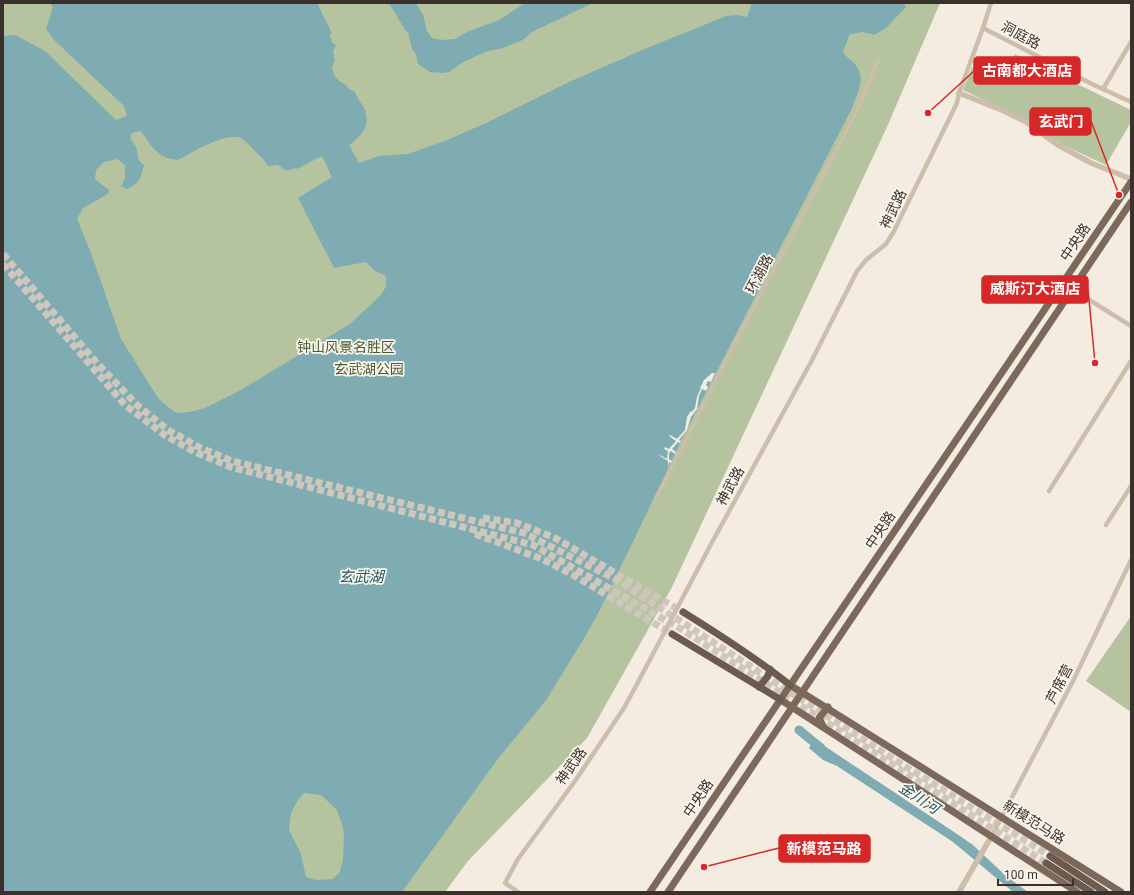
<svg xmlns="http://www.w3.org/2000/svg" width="1134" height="895" font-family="Roboto,'Noto Sans SC',sans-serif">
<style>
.green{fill:#b5c49f}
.water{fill:#7eacb2;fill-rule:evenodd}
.pier{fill:#f4ece0}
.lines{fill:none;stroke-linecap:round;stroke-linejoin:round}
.river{stroke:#7eacb2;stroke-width:9}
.trunk-tunnel{stroke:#cfc7bc;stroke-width:7;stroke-dasharray:7 3.5;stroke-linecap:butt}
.pedestrian{stroke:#cdbdab;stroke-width:3.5}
.minor{stroke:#cdbdab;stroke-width:4.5}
.tertiary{stroke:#cdbdab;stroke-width:5.5}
.primary{stroke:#7d695c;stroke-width:7}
.trunk{stroke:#6c5a4f;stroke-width:7}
.minor-bridge{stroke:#cdbdab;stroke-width:4.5}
.labels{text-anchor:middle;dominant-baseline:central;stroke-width:3.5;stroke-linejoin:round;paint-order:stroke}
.street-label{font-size:14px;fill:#3b312b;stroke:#fbf6ed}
.park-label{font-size:14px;fill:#465a2e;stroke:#fbf6ed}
.water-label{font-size:15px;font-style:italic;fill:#1f555e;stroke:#fbf6ed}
.leader{fill:none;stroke:#d62828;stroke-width:1.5}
.callout-dot{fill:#d62828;stroke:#fbf6ed;stroke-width:1.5}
.callout{fill:#d62828;stroke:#d62828;stroke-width:1.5}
.callout-label{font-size:15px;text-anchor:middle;font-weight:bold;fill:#fff}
</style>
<rect width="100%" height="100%" fill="#f4ece0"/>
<g class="green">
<path d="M3 3H940L887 127 672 587 587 738 468 861 445 892H3Z"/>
<path d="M1015 54 1131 110V122L1106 165 1063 145 1026 120 963 90 972 67 1002 80Z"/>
<path d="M1131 616V712L1086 681Z"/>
</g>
<g class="water">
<path d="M50 3H317L332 33 330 35C331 41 332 43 336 45L333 52 335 60 332 67 334 75 339 81 345 84 349 89 355 92C357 98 361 103 364 108 372 125 361 136 349 145L359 163 379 156 408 154 447 140 486 123 569 82 640 51 726 16 737 15 747 17 752 3H903L906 7 886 28 874 35 863 32 850 34 843 51C845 56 850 59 854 63 867 78 858 91 852 108L681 441 668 469 601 608 586 635 547 699 497 760 402 892H3V36L15 35 45 51 116 120 127 116 124 106 54 40 46 29 53 7ZM139 131C143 132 144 136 147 140 155 152 163 159 178 160 193 152 221 135 238 137 245 138 256 153 262 158 265 160 266 164 268 166 270 166 275 165 277 165 287 169 282 173 295 168L297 169 322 156 332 177 298 198 334 268 366 262 375 271 386 276V287L380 296 350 324 239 391 205 408 190 412 177 413 168 407 158 398 121 339 91 253 77 219 83 208 108 194 109 190 101 184 95 179 96 170 104 162 117 159 125 165V179L121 186 127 189C140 183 141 178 144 165 136 159 139 158 137 150 136 146 132 141 130 138L132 133ZM304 793 321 795 337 810 343 827 344 837 343 859 340 872 333 879 316 880 306 877 301 854 289 830 291 813 298 800Z"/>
<path d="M389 3H416L423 15 427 31 432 38 441 40 455 39 467 32 499 20 525 3H593L532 32 523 40 500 49 488 51 465 61 449 72 443 73 430 72 418 64 416 54 412 49 408 32 405 30Z"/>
<path d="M814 739 954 832 973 845 1007 877 1028 892H1013L953 842 837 766 823 760 809 748Z"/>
</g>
<path class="pier" d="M712 373H715L711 382 708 381 706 385 708 387 706 391 702 389 699 396 697 409 691 417 687 430 679 440 681 441 680 443 678 442 672 449 676 452 675 454 671 451 669 453V459L672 461 671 463 669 462 668 469V461L660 456V455L667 459 668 451 664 449 665 447 669 449 676 441 669 436 670 435 677 439 685 430 687 417 691 411 692 412 695 408 697 397 701 388H700L704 380Z"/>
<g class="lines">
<path class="river" d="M799 730 821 748"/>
<g class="trunk-tunnel">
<path d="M3 254 97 363 137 405 168 430 201 448 232 461 524 533 617 580 892 758 1050 856"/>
<path d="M3 264 125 405 166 436 197 453 231 467 533 545 681 629 1046 863"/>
<path d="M483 518 517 523 555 538 683 612"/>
<path d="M475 534 542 559 573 575 672 634"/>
</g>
<path class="pedestrian" d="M656 497 667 477 718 376 858 109 878 60"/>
<g class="minor">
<path d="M991 3 983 28 1092 84 1131 102"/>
<path d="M1103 89 1131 42"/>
<path d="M1072 289 1131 326"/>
<path d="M1049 491 1131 361"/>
<path d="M1106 525 1131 486"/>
<path d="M710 546 811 362 857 271 866 260 886 244 893 233 957 103 959 93 983 28"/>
<path d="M991 837 1073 681 1131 560"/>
<path d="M518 892 505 883 518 859 575 781 624 708 637 684"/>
</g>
<g class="tertiary">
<path d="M959 93 1004 111 1026 122 1058 145 1091 163 1131 179"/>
<path d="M959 892 991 837"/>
</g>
<g class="primary">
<path d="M790 685 1121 892"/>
<path d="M781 700 1077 892"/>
<path d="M823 726 819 718 828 707"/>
<path d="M650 892 1131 182"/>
<path d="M668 892 1131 202"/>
</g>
<g class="trunk">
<path d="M683 612C720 635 756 658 790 685"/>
<path d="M672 634 781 700"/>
<path d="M759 687 768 676 770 669"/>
<path d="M1050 856 1105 892"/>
<path d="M1046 863 1091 892"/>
</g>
<path class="minor-bridge" d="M637 684 710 546"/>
</g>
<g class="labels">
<g class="street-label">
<text transform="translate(1021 35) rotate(28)">洞庭路</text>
<text transform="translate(893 209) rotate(-64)">神武路</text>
<text transform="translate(1075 242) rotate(-56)">中央路</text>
<text transform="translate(759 274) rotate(-62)">环湖路</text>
<text transform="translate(730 486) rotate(-61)">神武路</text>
<text transform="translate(880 530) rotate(-56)">中央路</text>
<text transform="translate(1059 684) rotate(-63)">芦席营</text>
<text transform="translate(571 766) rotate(-55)">神武路</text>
<text transform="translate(698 798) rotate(-56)">中央路</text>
<text transform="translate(1034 822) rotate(32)">新模范马路</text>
</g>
<g class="park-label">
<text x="346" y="347">钟山风景名胜区</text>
<text x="369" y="369">玄武湖公园</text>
</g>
<g class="water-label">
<text x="361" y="577">玄武湖</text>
<text transform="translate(919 798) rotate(33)">金川河</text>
</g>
</g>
<path class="leader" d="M928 113L974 71M1119 195L1091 121M1095 363L1088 289M704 867L779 848"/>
<g class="callout-dot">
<circle cx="928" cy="113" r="4"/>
<circle cx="1119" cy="195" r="4"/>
<circle cx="1095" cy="363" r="4"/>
<circle cx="704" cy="867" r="4"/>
</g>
<g class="callout">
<rect x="974" y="57" width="106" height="27" rx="4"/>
<rect x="1030" y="108" width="61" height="27" rx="4"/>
<rect x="982" y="276" width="106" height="27" rx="4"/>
<rect x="779" y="835" width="91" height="27" rx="4"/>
</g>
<g class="callout-label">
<text x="1027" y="76">古南都大酒店</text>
<text x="1061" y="127">玄武门</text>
<text x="1035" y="294">威斯汀大酒店</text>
<text x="824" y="854">新模范马路</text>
</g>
<rect width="1134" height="895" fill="none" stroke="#3b312b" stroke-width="8"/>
<path d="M998 879v6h75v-6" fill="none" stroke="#3b312b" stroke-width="2"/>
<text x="1004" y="879" font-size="12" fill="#3b312b" stroke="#fbf6ed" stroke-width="3" paint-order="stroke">100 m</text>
</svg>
